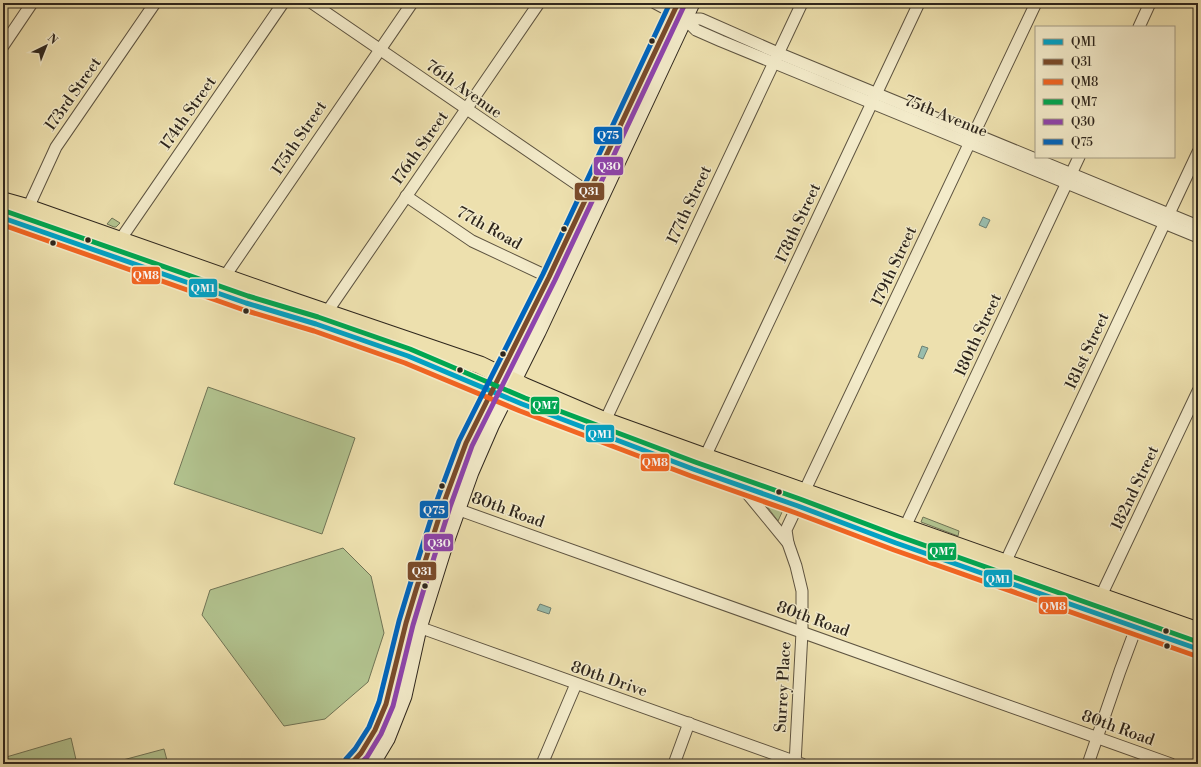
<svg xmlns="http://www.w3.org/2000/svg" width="1201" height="767" font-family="'Libre Bodoni',serif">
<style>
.green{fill:#b2c38f;stroke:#707456}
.water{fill:#99bdad;stroke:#6e8173}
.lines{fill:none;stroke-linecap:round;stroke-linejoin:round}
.minor-casing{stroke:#5e5441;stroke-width:13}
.secondary-casing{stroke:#2e261d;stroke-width:17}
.primary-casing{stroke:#2e261d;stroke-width:19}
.minor{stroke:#f3ebca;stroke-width:11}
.secondary{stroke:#f3ebca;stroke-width:15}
.primary{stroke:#ede0ae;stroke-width:17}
.bus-1-casing{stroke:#f3ebca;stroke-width:8}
.bus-2-casing{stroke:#f3ebca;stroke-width:8}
.bus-3-casing{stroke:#f3ebca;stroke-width:8}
.bus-4-casing{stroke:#f3ebca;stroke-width:8}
.bus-5-casing{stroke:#f3ebca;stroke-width:8}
.bus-6-casing{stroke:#f3ebca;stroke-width:8}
.bus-1{stroke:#02a2c5;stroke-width:5}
.bus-2{stroke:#7a4b2a;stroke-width:5}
.bus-3{stroke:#f26522;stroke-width:5}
.bus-4{stroke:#00a651;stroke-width:5}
.bus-5{stroke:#8e44ad;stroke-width:5}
.bus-6{stroke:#0065bd;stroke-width:5}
.bus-dot{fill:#2e261d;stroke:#f3ebca;stroke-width:1.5}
.labels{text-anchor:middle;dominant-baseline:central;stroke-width:3;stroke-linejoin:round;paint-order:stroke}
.street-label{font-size:16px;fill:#2e261d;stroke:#f3ebca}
.line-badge{stroke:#f3ebca;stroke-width:1.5}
.badge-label{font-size:11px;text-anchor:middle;font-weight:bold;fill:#fff}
</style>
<rect width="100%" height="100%" fill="#ede0ae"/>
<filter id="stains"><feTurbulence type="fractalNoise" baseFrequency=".005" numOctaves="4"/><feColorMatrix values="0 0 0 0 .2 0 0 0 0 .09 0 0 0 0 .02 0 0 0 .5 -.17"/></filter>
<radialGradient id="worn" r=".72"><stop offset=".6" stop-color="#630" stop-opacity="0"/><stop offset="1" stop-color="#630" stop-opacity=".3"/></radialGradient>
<g class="green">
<path d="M112 218 120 223 116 227H114L107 224Z"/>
<path d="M208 387 355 438 322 534 174 484Z"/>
<path d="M766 504 783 510 778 521 766 505Z"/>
<path d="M923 517 959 531 958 536 921 522Z"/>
<path d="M343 548 371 576 384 633 368 682 325 719 284 726 202 615 210 590Z"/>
<path d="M71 738 77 764H3V758Z"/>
<path d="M164 749 168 764H108Z"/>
</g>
<g class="water">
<path d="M983 217 990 220 986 228 979 225Z"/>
<path d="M922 346 928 348 923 359 918 357Z"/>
<path d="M540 604 551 608 549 614 537 610Z"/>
</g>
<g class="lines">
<g class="minor-casing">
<g id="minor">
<path d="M312 3 594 196"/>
<path d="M655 3 685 19 696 30 721 41 1198 237"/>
<path d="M685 19H701L778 53 1198 226"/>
<path d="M1139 27 1150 3"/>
<path d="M3 46 32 3"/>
<path d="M406 196 472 241 555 280"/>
<path d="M28 208 56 147 155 3"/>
<path d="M120 240 283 3"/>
<path d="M221 282 412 3"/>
<path d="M327 312 539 3"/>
<path d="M605 421 802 3"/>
<path d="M705 457 919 3"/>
<path d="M742 487 788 543 796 566 802 591V632L795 764"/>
<path d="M451 507 1171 764"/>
<path d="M905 527 1079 157"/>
<path d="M788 543 786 530 1036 3"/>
<path d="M1005 563 1198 152"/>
<path d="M1100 598 1198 391"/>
<path d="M413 625 802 764"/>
<path d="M542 764 576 684"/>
<path d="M674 764 689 723"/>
<path d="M1088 764 1120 671 1136 628"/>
</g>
</g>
<g class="secondary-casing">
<g id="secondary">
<path d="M351 764 361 753 375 730 386 704 406 623 416 590 443 505 466 443 549 277 678 3"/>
<path d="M372 764 387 739 404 696 419 628 444 548 471 472 491 426 538 332 692 3"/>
</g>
</g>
<g class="primary-casing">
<g id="primary">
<path d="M3 201 28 208 298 303 480 365 523 386 605 421 705 457 1198 631"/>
<path d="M3 218 246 303 316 324 408 356 522 404 693 469 798 506 896 543 1198 649"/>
</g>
</g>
<use href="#minor" class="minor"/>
<use href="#secondary" class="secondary"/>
<use href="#primary" class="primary"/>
<g class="bus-1-casing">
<path id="bus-1" d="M3 218 246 303 316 324 408 356 522 404 693 469 798 506 896 543 1198 649"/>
</g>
<g class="bus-2-casing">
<path id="bus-2" d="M351 764 361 753 375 730 386 704 406 623 416 590 443 505 466 443 549 277 678 3"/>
</g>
<g class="bus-3-casing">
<path id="bus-3" d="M3 225 244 310 314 331 405 363 520 411 691 476 796 513 894 550 1196 656"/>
</g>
<g class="bus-4-casing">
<path id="bus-4" d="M5 211 248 296 318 317 410 349 525 398 695 462 800 499 898 536 1198 642"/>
</g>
<g class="bus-5-casing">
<path id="bus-5" d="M360 764 367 757 381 734 393 706 413 625 423 592 450 507 472 446 555 280 684 6"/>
</g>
<g class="bus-6-casing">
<path id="bus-6" d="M346 759 355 749 369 727 379 702 399 621 409 588 436 503 459 441 543 274 670 3"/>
</g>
<use href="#bus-1" class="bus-1"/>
<use href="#bus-2" class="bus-2"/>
<use href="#bus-3" class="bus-3"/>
<use href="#bus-4" class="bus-4"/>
<use href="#bus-5" class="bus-5"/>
<use href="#bus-6" class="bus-6"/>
</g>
<g class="bus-dot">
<circle cx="652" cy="41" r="3.5"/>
<circle cx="564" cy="229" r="3.5"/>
<circle cx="88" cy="240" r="3.5"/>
<circle cx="53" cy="243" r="3.5"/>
<circle cx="246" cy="311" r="3.5"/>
<circle cx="503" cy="354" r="3.5"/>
<circle cx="460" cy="370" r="3.5"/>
<circle cx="442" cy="486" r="3.5"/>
<circle cx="779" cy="492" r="3.5"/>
<circle cx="425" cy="586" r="3.5"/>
<circle cx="1166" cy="631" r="3.5"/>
<circle cx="1167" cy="646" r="3.5"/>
</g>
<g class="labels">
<g class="street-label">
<text transform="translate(464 89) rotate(35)">76th Avenue</text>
<text transform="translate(73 94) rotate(-55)">173rd Street</text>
<text transform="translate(188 113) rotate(-55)">174th Street</text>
<text transform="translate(946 116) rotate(22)">75th Avenue</text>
<text transform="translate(299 138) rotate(-56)">175th Street</text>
<text transform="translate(420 148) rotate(-55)">176th Street</text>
<text transform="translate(689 205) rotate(-65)">177th Street</text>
<text transform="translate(798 223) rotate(-65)">178th Street</text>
<text transform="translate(489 228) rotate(29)">77th Road</text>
<text transform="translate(894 266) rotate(-65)">179th Street</text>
<text transform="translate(978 335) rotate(-65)">180th Street</text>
<text transform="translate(1087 351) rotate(-65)">181st Street</text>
<text transform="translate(1135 488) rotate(-65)">182nd Street</text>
<text transform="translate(508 510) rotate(20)">80th Road</text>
<text transform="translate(813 619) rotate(20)">80th Road</text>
<text transform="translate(609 679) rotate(19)">80th Drive</text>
<text transform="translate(783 687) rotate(-87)">Surrey Place</text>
<text transform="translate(1118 728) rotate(20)">80th Road</text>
</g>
</g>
<g class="line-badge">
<rect x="593" y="126" width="30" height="19" rx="4" fill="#0065bd"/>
<rect x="593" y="156" width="31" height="20" rx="4" fill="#8e44ad"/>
<rect x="574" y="182" width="31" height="19" rx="4" fill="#7a4b2a"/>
<rect x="131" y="266" width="30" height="19" rx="4" fill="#f26522"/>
<rect x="188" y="278" width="30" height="20" rx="4" fill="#02a2c5"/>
<rect x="530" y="396" width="30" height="19" rx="4" fill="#00a651"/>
<rect x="585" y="424" width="30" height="19" rx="4" fill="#02a2c5"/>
<rect x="640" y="453" width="30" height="19" rx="4" fill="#f26522"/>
<rect x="419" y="500" width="30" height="19" rx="4" fill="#0065bd"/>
<rect x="423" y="533" width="31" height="19" rx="4" fill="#8e44ad"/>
<rect x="927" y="542" width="30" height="19" rx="4" fill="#00a651"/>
<rect x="407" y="561" width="30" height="20" rx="4" fill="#7a4b2a"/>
<rect x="983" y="569" width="30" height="19" rx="4" fill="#02a2c5"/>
<rect x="1038" y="596" width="30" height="19" rx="4" fill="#f26522"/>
</g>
<g class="badge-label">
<text x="608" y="139">Q75</text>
<text x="609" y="170">Q30</text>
<text x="589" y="195">Q31</text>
<text x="146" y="279">QM8</text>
<text x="203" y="292">QM1</text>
<text x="545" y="409">QM7</text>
<text x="600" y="438">QM1</text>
<text x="655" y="466">QM8</text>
<text x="434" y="514">Q75</text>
<text x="439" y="547">Q30</text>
<text x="942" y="555">QM7</text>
<text x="422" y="575">Q31</text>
<text x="998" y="583">QM1</text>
<text x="1053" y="610">QM8</text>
</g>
<rect width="1201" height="767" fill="none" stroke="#ede0ae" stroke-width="16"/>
<rect x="4" y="4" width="1193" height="759" fill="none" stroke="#2e261d" stroke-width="2"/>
<rect x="8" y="8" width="1185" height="751" fill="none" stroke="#2e261d"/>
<rect x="1035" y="26" width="140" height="132" fill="#f3ebca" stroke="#a49c85"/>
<rect x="1043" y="39" width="20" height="6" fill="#02a2c5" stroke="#a49c85"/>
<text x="1071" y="46" font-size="12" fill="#2e261d">QM1</text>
<rect x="1043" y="59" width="20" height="6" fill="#7a4b2a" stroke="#a49c85"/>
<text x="1071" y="66" font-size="12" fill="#2e261d">Q31</text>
<rect x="1043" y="79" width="20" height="6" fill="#f26522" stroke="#a49c85"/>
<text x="1071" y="86" font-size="12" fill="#2e261d">QM8</text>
<rect x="1043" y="99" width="20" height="6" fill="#00a651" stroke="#a49c85"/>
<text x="1071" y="106" font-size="12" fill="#2e261d">QM7</text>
<rect x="1043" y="119" width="20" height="6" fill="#8e44ad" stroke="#a49c85"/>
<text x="1071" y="126" font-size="12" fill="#2e261d">Q30</text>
<rect x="1043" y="139" width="20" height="6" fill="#0065bd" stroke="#a49c85"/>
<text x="1071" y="146" font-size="12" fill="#2e261d">Q75</text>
<g transform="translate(46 46) rotate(43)" stroke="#f3ebca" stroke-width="3" paint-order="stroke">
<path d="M0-3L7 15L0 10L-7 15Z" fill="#2e261d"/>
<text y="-6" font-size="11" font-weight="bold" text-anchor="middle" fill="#2e261d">N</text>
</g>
<rect width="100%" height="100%" filter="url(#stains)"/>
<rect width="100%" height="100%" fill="url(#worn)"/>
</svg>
